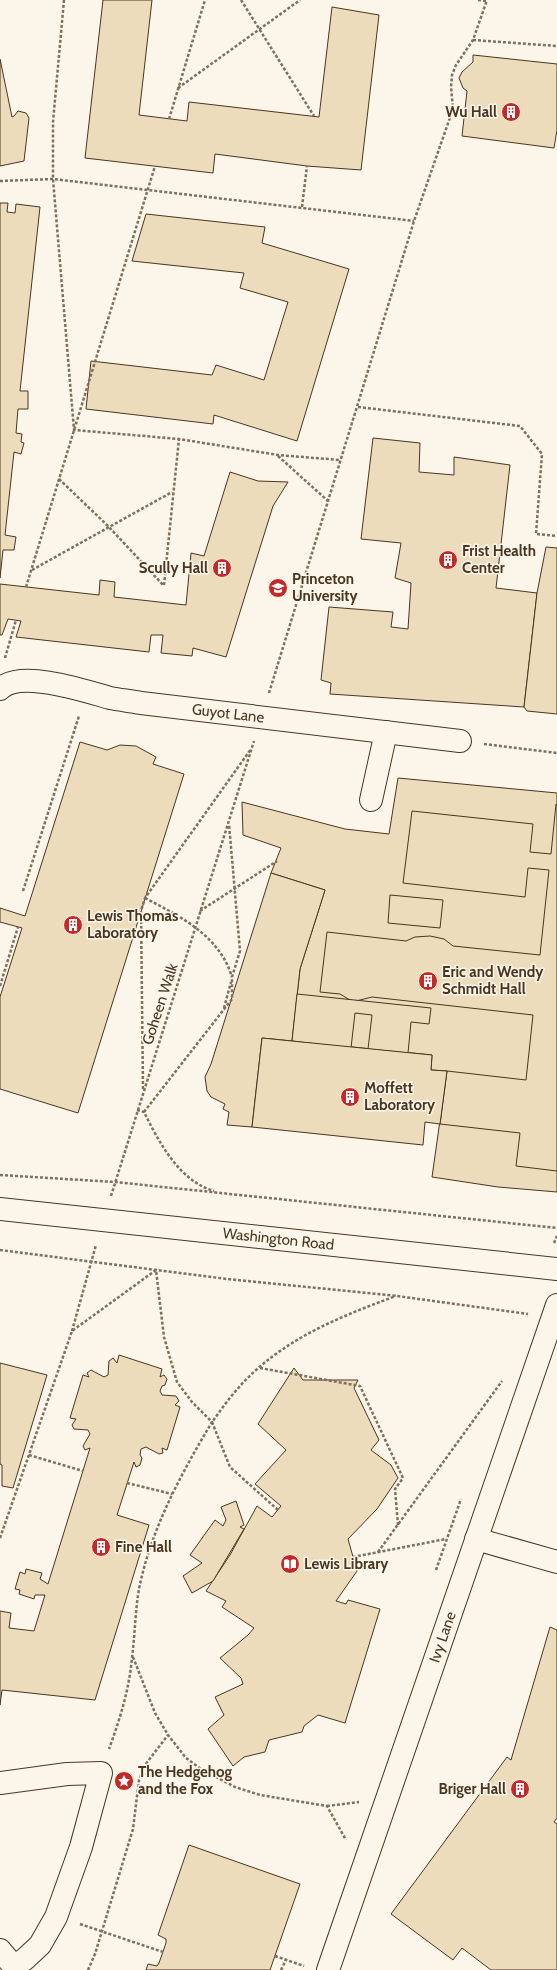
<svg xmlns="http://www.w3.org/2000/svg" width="557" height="1970" font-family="Cabin,sans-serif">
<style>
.building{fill:#ecdcbc;stroke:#4a3520}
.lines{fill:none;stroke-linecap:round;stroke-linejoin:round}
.minor-casing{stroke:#4a3520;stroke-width:24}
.major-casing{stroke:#4a3520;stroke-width:24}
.path{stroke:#7f6f5c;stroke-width:2.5;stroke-dasharray:3 2;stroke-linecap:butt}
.minor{stroke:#fbf6e9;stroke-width:22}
.major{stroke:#fbf6e9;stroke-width:22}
.labels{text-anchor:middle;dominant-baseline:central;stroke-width:3;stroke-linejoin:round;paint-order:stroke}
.poi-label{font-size:15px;font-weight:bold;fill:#4a3520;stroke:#fbf6e9;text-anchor:start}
.street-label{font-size:15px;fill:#4a3520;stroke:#fbf6e9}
</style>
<rect width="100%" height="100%" fill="#fbf6e9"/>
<g class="building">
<path d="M103 0H152L139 115 187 121 189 102 319 117 332 7 379 15 361 170 307 166 215 154 213 173 85 158Z"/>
<path d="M473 55 557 64V130L554 148 462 136 467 91 463 88 459 78 462 72 473 62Z"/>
<path d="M0 59 12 117 14 116 18 111 26 113 29 118 24 161 0 166Z"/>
<path d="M0 203H8L7 212 15 213 16 204 40 207 20 391H28V409H18L16 433 22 434 21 442 24 443 21 454 14 452 5 535 16 537 14 550H3L0 578Z"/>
<path d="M146 214 265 227 262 243 349 269 297 441 214 415 213 424 86 409 91 361 212 375 216 365 264 380 288 302 240 288 244 273 132 261Z"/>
<path d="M373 438 420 443 419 472 454 475V457L510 465 496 588 537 593 524 707 330 694 331 683 321 680 329 607 393 612 391 627 408 629 411 583 395 578 401 543 361 539Z"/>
<path d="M230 472 258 481 288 482 273 506 226 657 193 648 192 656 161 653 163 635H151L149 652 16 637 21 621 8 619 2 635H0V584L99 595 100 580 115 582 114 597 186 605 191 553 204 556Z"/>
<path d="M546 547 557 548V714L527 711 524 707 537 593Z"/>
<path d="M80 742 107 750 120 745 136 746 156 757 153 764 184 774 78 1113 0 1089V997L22 928 0 922V908L25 916Z"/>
<path d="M398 778 557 793V1192L498 1187 432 1177 447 1071 431 1070 432 1055 292 1041 300 969 325 890 271 873 281 848 243 835 242 802 345 829 389 834Z"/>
<path d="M556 804 557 805V1171L516 1166 520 1133 440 1124 447 1071 526 1080 533 1015 372 997 356 1001 350 1000 340 994 320 992 327 932 406 941 415 937 430 936 444 939 453 946 540 955 549 870 528 868 525 897 403 883 412 811 533 824 530 852 551 854Z"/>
<path d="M271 873 325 890 300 969 292 1041 262 1038 252 1127 227 1125 229 1112 223 1109 225 1104 211 1097 207 1091 205 1077 211 1064Z"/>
<path d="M390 895 443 900 440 928 388 923Z"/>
<path d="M297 994 431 1008 429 1024 411 1022 408 1053 368 1049 372 1015 355 1013 351 1048 292 1041Z"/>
<path d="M262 1038 432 1055 431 1070 447 1071 440 1124 425 1122 423 1145 252 1127Z"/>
<path d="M119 1355 162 1369 160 1377 164 1375 167 1379 165 1385 162 1386 160 1391 162 1395 176 1396 179 1401 175 1405 180 1407 167 1450 162 1448 163 1453 159 1454 146 1447 141 1449 140 1455 142 1458 140 1465 136 1467 134 1462 117 1515 149 1525 95 1700 2 1690 0 1705V1611L11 1613 9 1628 34 1631 45 1595H35L34 1599 19 1594 20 1590 15 1589 20 1572 25 1574 26 1569 42 1573 40 1579 48 1584 90 1448 85 1450 83 1446 90 1434 88 1430 74 1429 72 1425 76 1419 70 1418 83 1375 89 1377 87 1373 91 1370 104 1377 108 1375 109 1361 113 1358 117 1363Z"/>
<path d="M0 1363 47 1375 13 1488 2 1486V1465L0 1464Z"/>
<path d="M294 1368 303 1380H358L354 1388 379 1440 371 1450 391 1465 398 1478 377 1509 348 1539 357 1571 336 1601 346 1604 348 1600 380 1609 345 1723 318 1715 304 1726 302 1732 269 1740 265 1752 244 1757 233 1766 208 1729 224 1715 215 1697 243 1684 241 1678 220 1658 248 1635 254 1628 222 1607 226 1601 206 1591 230 1555 257 1506 272 1517 281 1506 255 1484 286 1450 258 1424Z"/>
<path d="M236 1501 244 1525 240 1527 244 1529 213 1581 192 1593 183 1576 202 1563 190 1555 215 1520 223 1526 226 1520 221 1507Z"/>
<path d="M550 1627 557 1630V1818L554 1822 557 1824V1970H491L462 1948 453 1960 391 1914 507 1757 511 1760Z"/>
<path d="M189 1845 300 1884 270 1970H146L148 1964 157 1966 159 1963 166 1943V1939L158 1935Z"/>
</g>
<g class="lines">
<g class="minor-casing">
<g id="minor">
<path id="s1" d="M0 689C20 669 86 691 110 698 120 700 131 701 141 703L460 741"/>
<path d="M371 800 386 732"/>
<path d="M476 1539 557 1562"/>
<path d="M0 1783 67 1774 101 1773 81 1847 56 1917 40 1945 25 1959 15 1966"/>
<path d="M0 1950 17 1970"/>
<path id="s2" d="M328 1970 557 1305"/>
</g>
</g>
<g class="major-casing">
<g id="major">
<path id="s3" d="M0 1209 557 1269"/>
</g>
</g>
<g class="path">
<path d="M64 0 53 122V179L74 430 179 439 278 455 340 460"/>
<path d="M241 0 314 116"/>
<path d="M478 0 487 1"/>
<path d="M473 40 557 46"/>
<path d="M178 88 300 0"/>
<path d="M169 119 205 0"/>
<path d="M0 181 53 179 414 221"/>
<path d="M302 207 307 166"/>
<path d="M358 407 520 426 542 454 536 534 557 536"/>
<path d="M278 456 328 501"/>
<path d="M59 479 108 526 164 586"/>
<path d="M32 570 172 492"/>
<path d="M164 585 179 439"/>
<path d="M26 587 155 166"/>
<path d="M5 658 16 620"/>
<path d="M269 693 414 221 453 109 451 87 452 75 456 65 473 40 487 0"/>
<path d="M484 744 557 753"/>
<path d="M23 891 79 716"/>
<path d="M145 898C181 917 219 935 232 977"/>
<path d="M200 911 277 861"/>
<path d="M0 986 18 927"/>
<path d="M224 1008 231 982"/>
<path d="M143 1089 141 911 145 898 251 749"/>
<path d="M137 1110 144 1112C159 1142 179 1181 214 1191"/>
<path d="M144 1112 232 999V977L240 951 229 824"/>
<path d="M0 1175 115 1182 557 1228"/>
<path d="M111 1196 254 741"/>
<path d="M554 1243 557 1236"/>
<path d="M0 1250 227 1279 397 1296 528 1314"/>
<path d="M72 1331 96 1245"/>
<path d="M260 1368 360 1386 403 1478 395 1489 398 1525"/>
<path d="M29 1455 83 1471"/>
<path d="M127 1483 172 1494"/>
<path d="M278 1510 230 1467 212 1422C219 1413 226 1402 234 1393 276 1342 336 1318 396 1296"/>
<path d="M0 1538 72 1331 156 1270 164 1337 177 1382 192 1402 212 1422C181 1474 151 1529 139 1589 135 1612 135 1635 132 1658 129 1690 120 1719 109 1749"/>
<path d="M378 1552 502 1381"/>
<path d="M353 1557 446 1539"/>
<path d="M436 1570 461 1499"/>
<path d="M133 1657 155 1713 168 1735 186 1758 201 1769 235 1787 260 1795 327 1806 346 1840"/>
<path d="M327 1806 359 1802"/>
<path d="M80 1924 163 1952"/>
<path d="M275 1956 304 1966"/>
<path d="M88 1970 95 1954 133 1829 139 1780 145 1765 168 1735"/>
<path d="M281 1970 286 1960"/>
</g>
<use href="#minor" class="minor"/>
<use href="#major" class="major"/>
</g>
<defs>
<g id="building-disc" transform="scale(1)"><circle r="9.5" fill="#c62828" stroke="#fbf6e9"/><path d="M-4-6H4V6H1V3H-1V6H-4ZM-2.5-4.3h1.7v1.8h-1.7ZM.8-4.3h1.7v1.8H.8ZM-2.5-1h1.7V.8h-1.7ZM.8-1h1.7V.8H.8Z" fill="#fff"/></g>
<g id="university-disc" transform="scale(1)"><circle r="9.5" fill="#c62828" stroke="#fbf6e9"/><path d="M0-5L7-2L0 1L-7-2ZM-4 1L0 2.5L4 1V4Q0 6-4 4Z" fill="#fff"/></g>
<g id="library-disc" transform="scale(1)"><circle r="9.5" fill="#c62828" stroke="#fbf6e9"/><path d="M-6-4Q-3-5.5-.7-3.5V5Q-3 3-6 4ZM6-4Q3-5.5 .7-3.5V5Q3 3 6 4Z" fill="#fff"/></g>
<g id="sight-disc" transform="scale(1)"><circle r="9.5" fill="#c62828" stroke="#fbf6e9"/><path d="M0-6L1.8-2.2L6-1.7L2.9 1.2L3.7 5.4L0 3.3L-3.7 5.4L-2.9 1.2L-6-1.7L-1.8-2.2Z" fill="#fff"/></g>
</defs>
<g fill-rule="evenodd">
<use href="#building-disc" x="511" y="112"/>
<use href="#building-disc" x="448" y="560"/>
<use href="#building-disc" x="222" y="568"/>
<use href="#university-disc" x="278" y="588"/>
<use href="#building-disc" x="73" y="925"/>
<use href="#building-disc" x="428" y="981"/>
<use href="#building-disc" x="350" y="1097"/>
<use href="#building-disc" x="101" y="1547"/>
<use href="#library-disc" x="290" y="1564"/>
<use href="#sight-disc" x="124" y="1781"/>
<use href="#building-disc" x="520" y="1789"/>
</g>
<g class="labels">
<g class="poi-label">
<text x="497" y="112" text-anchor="end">Wu Hall</text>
<text x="462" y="551">Frist Health<tspan x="462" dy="17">Center</tspan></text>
<text x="208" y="568" text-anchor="end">Scully Hall</text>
<text x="292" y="579">Princeton<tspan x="292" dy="17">University</tspan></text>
<text x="87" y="916">Lewis Thomas<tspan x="87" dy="17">Laboratory</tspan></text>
<text x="442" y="972">Eric and Wendy<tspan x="442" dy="17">Schmidt Hall</tspan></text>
<text x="364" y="1088">Moffett<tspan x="364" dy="17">Laboratory</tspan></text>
<text x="115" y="1547">Fine Hall</text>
<text x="304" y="1564">Lewis Library</text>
<text x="138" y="1772">The Hedgehog<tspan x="138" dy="17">and the Fox</tspan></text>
<text x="506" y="1789" text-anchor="end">Briger Hall</text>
</g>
<g class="street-label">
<text stroke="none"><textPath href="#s1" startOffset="233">Guyot Lane</textPath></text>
<text transform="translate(160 1004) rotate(-72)">Goheen Walk</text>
<text stroke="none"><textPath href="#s3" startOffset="280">Washington Road</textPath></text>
<text stroke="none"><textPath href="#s2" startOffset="352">Ivy Lane</textPath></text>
</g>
</g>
</svg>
